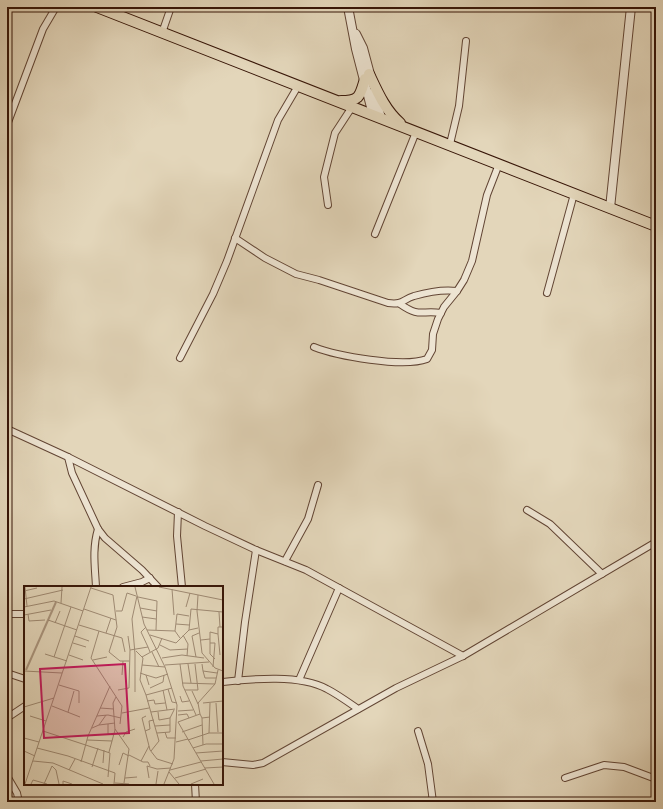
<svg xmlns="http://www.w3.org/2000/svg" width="663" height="809" font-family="'Libre Caslon Text',serif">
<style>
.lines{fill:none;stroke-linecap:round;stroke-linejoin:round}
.minor-casing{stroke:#624534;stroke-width:8}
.tertiary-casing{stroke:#624534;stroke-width:10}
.trunk-casing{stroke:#371507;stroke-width:12}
.minor{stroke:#ede4d2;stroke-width:6}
.tertiary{stroke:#ede4d2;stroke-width:8}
.trunk{stroke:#e3d6ba;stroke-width:10}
.inset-river{fill:none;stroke:#a9947d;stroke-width:2}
.inset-road{fill:none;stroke:#9e8972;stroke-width:1}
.view{fill:#c2185b;fill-opacity:0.15;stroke:#c2185b;stroke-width:2}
.inset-edge{fill:none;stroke:#371507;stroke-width:2}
</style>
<rect width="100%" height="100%" fill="#e3d6ba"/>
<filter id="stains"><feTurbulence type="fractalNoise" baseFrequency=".005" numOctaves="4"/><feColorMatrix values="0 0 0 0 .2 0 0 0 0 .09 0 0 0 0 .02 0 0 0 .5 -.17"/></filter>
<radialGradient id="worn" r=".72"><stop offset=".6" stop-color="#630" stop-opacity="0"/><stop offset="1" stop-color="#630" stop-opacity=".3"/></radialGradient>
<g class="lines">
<g class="minor-casing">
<g id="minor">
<path d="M162 33 171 7"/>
<path d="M7 125 43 29 56 7"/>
<path d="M450 144 459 106 466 41"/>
<path d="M328 205 324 177 335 133 352 107"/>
<path d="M375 234 416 132"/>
<path d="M235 238 265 258 296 274 319 280 388 303C403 305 402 300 414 296 428 292 442 289 457 291"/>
<path d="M547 293 574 194"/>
<path d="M400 304C420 318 421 310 441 313"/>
<path d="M314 347C337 356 403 368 427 359L432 350 433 334 438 319 444 307 457 291 464 280 472 261 487 195 499 164"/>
<path d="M180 358 213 294 227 261 278 120 298 86"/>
<path d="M7 429 68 457 205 526 256 550 306 570 463 656"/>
<path d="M68 457 72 473 98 529 105 538 142 570 158 587"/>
<path d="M527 510 550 524 602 574"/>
<path d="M178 512 177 536 182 587"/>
<path d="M285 561 308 519 318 485"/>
<path d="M96 587C95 567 92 549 98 529"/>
<path d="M123 587 142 582 150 578"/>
<path d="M7 614H25"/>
<path d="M7 673 25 679"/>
<path d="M299 680 339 588"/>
<path d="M238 681 245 622 256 550"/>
<path d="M222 682C252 679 300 674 327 689 337 694 348 702 358 709"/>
<path d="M7 718 25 706"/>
<path d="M418 731 428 764 433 802"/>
<path d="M222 762 253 765 263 763 396 688 463 656 656 542"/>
<path d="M7 776 17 793 19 802"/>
<path d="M565 778 604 765 624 767 656 779"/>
<path d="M195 784 196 802"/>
</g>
</g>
<g class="tertiary-casing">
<g id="tertiary">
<path d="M348 7 356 49 373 115"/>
<path d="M356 34 363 48 371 78"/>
<path d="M374 91 381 118"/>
<path d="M610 208 631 7"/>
</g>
</g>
<g class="trunk-casing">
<g id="trunk">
<path d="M97 7 656 226"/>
<path d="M369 74C377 91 385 110 400 123"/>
<path d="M341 101C360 101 360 96 365 79"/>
</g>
</g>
<use href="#minor" class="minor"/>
<use href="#tertiary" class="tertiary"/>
<use href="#trunk" class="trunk"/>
</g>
<g transform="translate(24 586)">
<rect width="199" height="199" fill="#e3d6ba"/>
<path class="inset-river" d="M2 84 32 16"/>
<path class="inset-road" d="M1 1 3 20M111 1 120 38 141 81 153 119 150 173 140 198M135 1 199 14M67 2 89 9 93 41 85 66 96 75H105M148 3 150 29M0 5 13 2M174 9 173 25 178 67 191 82 199 85M114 11 133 15 132 44M0 13 39 4M37 17 38 1M0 21 30 15 59 25M162 21 166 7M116 22 133 25M60 23 92 34M92 25H98L103 7 112 10M195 26 196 41M4 28 5 35 21 34M0 29 27 24M118 31 132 33M24 34 53 44M31 37 36 25M152 38 165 39M55 39 98 52 101 66M122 41 117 46 124 61M123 44 151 45 156 52M165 44 167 23 199 26M75 45 67 72 98 120 96 138M151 45 153 28 165 30M82 47 87 32M194 48 196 69M126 49 152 57 165 44 174 42M159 49 164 58 163 70M51 50 65 55M104 50 106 64M186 53V46L194 48V41H199M177 54 186 53V68L191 73M49 57 62 61M186 57H191L189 81M136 59 146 64 164 63M112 65 119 72 116 94 122 109 148 102M128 66 135 81M21 68 43 75M45 69 59 74M30 71 47 21M118 71 134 62 138 52M172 71 168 50 175 47M138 72 158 69 180 72M69 74 83 71M156 78 159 100 172 129M164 78 167 97M178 78 179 85 193 87M118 79 141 81M141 79 185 76M0 85 38 87M179 85 181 92H192M116 87 122 89 125 99M98 89 99 75M122 89 132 92 144 88M158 97 191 98M35 99 55 105V117M126 102 139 96 140 89M144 103 148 116 153 117M94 104 105 102 106 64 124 61 126 66M139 104 143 124M161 104H174L171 78M168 105 174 118M111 106V68L108 33 113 10M122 109 135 155 127 165M156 110 158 116 165 115M123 115 130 114 131 118 141 117M179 117 199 115M192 117 194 146M28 120 56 131M0 121 30 112M76 122 90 123M154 125 169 124M44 126 50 105M127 126 151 123M134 126 135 134 146 132M98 127 125 122M176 128 178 132 186 131M154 129 163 128 165 132M6 130 22 135M73 130 84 129 97 132M122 130 118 132 126 164 133 173 149 178M178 132 179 159M154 136 176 128 174 117 191 98 194 84M154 136 190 198M84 138V148L90 149M75 139 91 137M131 140 146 139M68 142 75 139 82 129M91 143 105 163 100 197M19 145 86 167 84 191M121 145 126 143 125 135 130 134M141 146 143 152H152M158 146 178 139M133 147 146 146V132L150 124M185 147 186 117M99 151 102 146 111 143M0 152 15 156M63 154 88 155M164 154 185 147H199M152 156 164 153M13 162 44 170 91 187 90 198M169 162 182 158H199M0 165 11 170M85 166 91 144 89 117 92 111M172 167 199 165M105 169 119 176H124L126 180M9 175 29 177 79 198M117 175 125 160M177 175 199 173M57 176 64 150 86 100M79 177 80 164M95 179 99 167 105 170M68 181 74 162M181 182 199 181M45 184 51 173M146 184 177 176M145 186 155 198M101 192 113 191M125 192 123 180 133 183 147 182M151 192 182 183M91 197 105 198M1 198 67 1M7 198 9 194 23 198M20 198 28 180 32 184 35 198M39 198V195L48 198M132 198 134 185M167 198 179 193"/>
<path class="view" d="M101 78 105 147 20 152 16 83Z"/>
<rect width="199" height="199" class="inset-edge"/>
</g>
<rect width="663" height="809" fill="none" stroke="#e3d6ba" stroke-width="24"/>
<rect x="8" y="8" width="647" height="793" fill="none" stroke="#371507" stroke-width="2"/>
<rect x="12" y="12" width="639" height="785" fill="none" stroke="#371507"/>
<rect width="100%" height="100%" filter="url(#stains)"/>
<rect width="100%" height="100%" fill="url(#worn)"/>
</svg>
